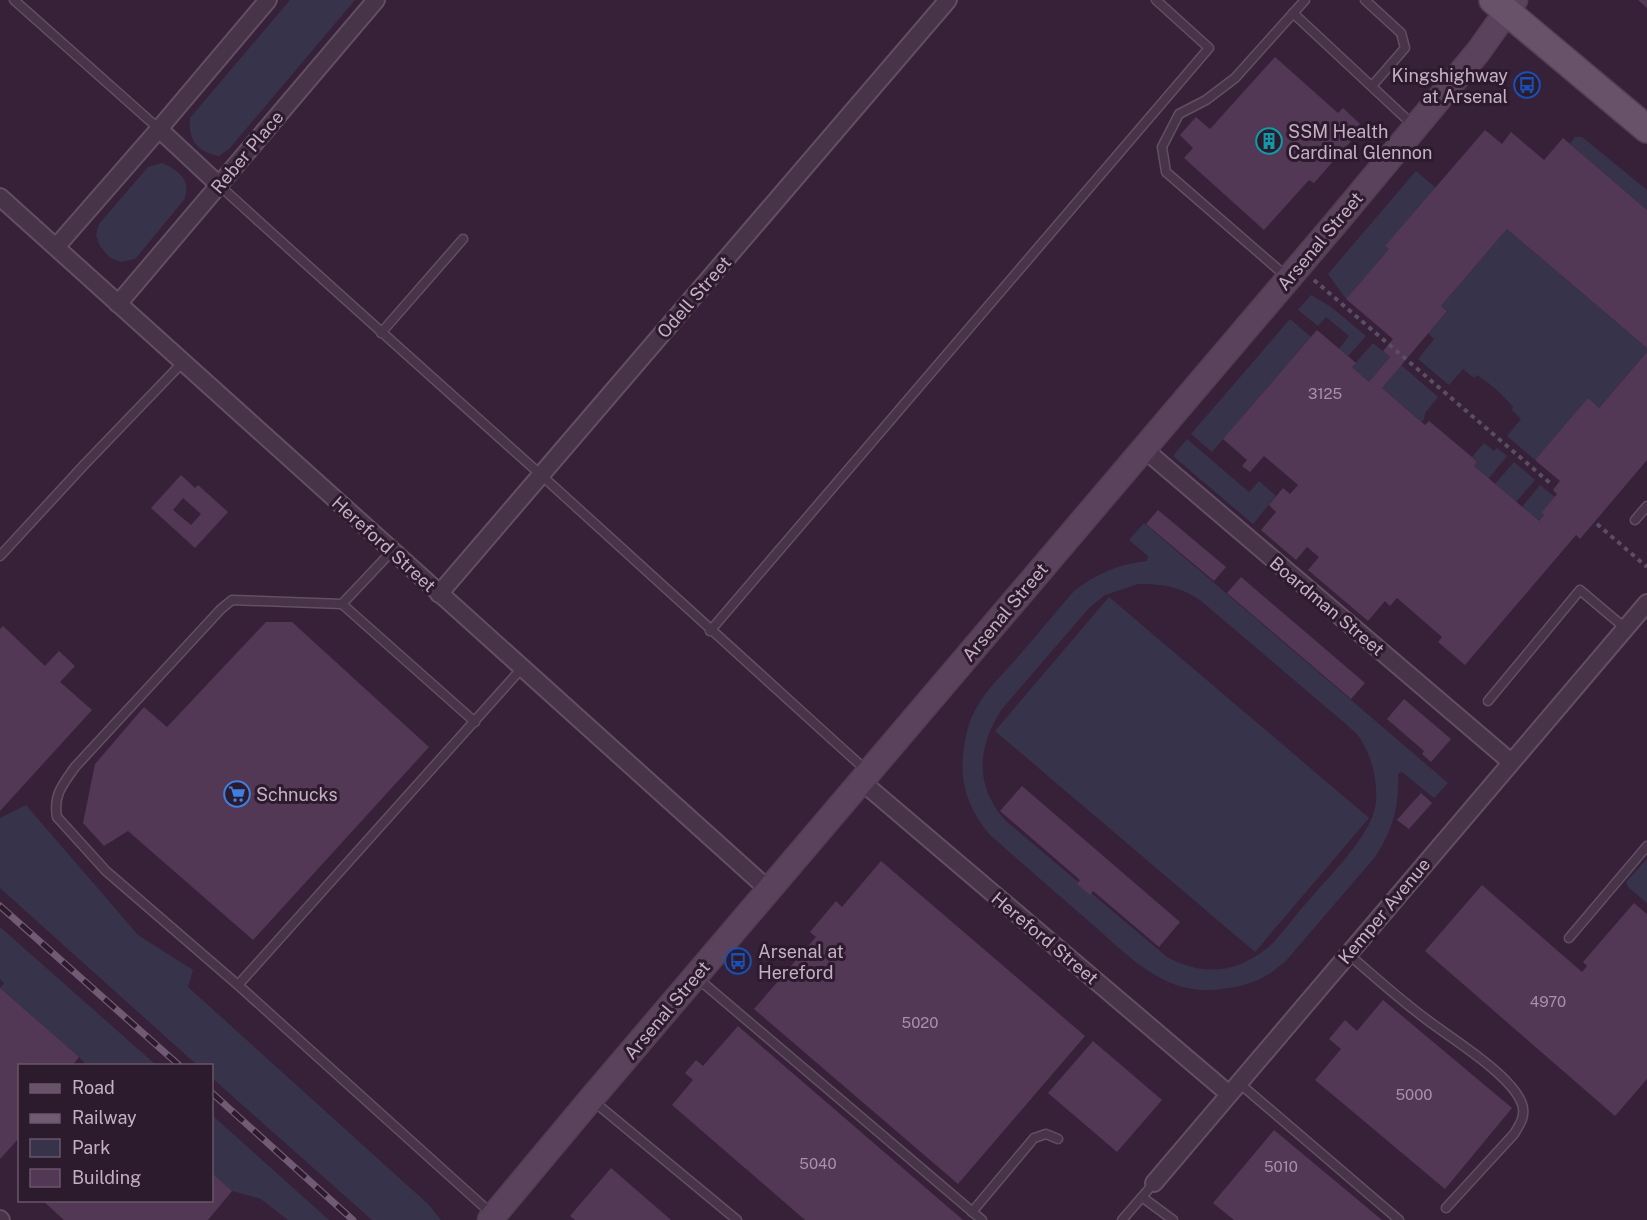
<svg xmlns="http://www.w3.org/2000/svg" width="1647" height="1220" font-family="'Public Sans',sans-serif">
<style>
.green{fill:#37334b;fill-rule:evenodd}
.building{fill:#523855;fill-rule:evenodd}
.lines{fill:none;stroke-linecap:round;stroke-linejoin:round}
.service-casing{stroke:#624f64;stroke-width:11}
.minor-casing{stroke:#624f64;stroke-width:20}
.secondary-casing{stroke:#513e52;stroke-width:27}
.primary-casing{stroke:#513e52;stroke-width:30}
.path{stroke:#594e64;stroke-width:4;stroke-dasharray:4.5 4.5;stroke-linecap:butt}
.service{stroke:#483449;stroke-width:8}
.minor{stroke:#483449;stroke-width:16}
.secondary{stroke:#5b425c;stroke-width:24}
.primary{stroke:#675269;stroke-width:27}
.rail-casing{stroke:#715a73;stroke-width:7}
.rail{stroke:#2c1a2d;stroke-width:4.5;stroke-dasharray:14;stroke-linecap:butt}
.labels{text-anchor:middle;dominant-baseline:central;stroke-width:6;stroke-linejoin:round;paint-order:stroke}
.number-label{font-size:15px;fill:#a891a9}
.poi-label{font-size:18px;fill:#c4afc5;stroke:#2c1a2d;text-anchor:start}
.street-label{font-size:18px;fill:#c4afc5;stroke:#2c1a2d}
</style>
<rect width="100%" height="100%" fill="#372139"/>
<g class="green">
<path d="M290 0H355L229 149 219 156C197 152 188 140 190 118Z"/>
<path d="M1575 137H1582L1647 190V210L1570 144Z"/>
<path d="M162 163C178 170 192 180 184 200L135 259 121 262 109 257 100 246 96 235 99 224 148 167Z"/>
<path d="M1416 171 1436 188 1385 246 1389 249 1346 299 1328 274Z"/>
<path d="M1507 229 1647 348V352L1599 408 1588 399 1535 460 1507 436 1521 419 1512 410 1513 407C1502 394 1491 384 1477 375L1474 378 1463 369 1449 385 1418 359 1434 339 1428 333 1447 311 1441 306Z"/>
<path d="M1311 295 1331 307 1366 336 1348 356 1339 349 1349 336 1326 317 1318 326 1298 310Z"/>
<path d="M1290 319 1311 337 1212 452 1191 434Z"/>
<path d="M1373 343 1390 357 1369 382 1352 367Z"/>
<path d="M1401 365 1438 397 1425 413 1424 419 1422 422 1382 388Z"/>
<path d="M1187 439 1249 492 1259 481 1276 496 1253 524 1173 456Z"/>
<path d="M1484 443 1494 451 1497 448 1507 456 1488 479 1474 466 1477 462 1472 457Z"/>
<path d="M1514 462 1535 480 1516 502 1495 484Z"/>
<path d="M1540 485 1555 497 1541 513 1544 515 1539 521 1522 507Z"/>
<path d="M1144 523 1448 783 1434 798 1402 772 1398 774C1399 807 1393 830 1375 857L1284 963C1279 966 1274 971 1269 974 1246 989 1202 995 1176 985 1143 973 1116 945 1091 923 1057 894 1023 864 990 835 966 806 958 779 965 742 967 730 970 718 977 707 987 689 1004 673 1017 658 1036 636 1055 613 1074 591 1096 574 1119 564 1147 561L1148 556 1129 540ZM1138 584C1163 584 1178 586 1200 600L1347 725C1352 730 1359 735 1362 742 1373 758 1379 789 1375 808 1369 837 1328 878 1308 901 1296 914 1285 930 1273 943 1263 952 1251 960 1238 965 1214 974 1189 969 1167 957L1006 821C974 786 977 747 1002 709L1089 608 1105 595Z"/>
<path d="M1109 597 1369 818 1255 952 995 731Z"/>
<path d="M26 805 138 935 193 970 188 987 428 1204 441 1220H372L212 1078V1066L197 1065 0 888V818Z"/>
<path d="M1647 859V903L1628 887 1626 882Z"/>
<path d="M0 927 156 1065H86L79 1057 0 988 4 983 0 979Z"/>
<path d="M212 1115 329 1220H288L261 1199 232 1191 212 1173Z"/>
</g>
<g class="building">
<path d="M1638 0H1647V8Z"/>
<path d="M1275 57 1338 113 1343 108 1360 124 1356 129 1359 132 1314 183 1309 180 1264 230 1184 158 1193 148 1180 135 1196 117 1210 129Z"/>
<path d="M1485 130 1502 144 1511 132 1544 160 1563 138 1647 210V348L1507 229 1441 306 1447 311 1382 388 1425 425 1429 421 1472 457 1477 462 1474 466 1539 521 1544 515 1541 513 1557 494 1553 490 1560 481 1535 460 1588 398 1599 408 1647 352V460L1580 539 1576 535 1465 665 1438 642 1442 637 1397 598 1390 606 1385 601 1368 621 1308 570 1319 557 1307 547 1296 560 1261 530 1276 512 1269 505 1283 488 1290 494 1298 485 1264 456 1250 472 1242 466 1247 460 1223 439 1317 330 1356 363 1352 367 1369 382 1390 357 1383 351 1393 339 1346 299 1389 249 1385 246Z"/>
<path d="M181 475 195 488 198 485 228 512 195 548 151 508ZM183 498 201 514 191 525 173 510Z"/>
<path d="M1158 510 1226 567 1214 581 1146 524Z"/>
<path d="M1241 577 1365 683 1351 699 1227 593Z"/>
<path d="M266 622H292L429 747 253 940 128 831 104 846 83 823 95 764 144 707 167 727Z"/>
<path d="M3 626 45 666 59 651 75 666 60 682 92 710 0 811V629Z"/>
<path d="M1404 699 1451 739 1431 762 1422 754 1424 751 1387 719Z"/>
<path d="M1022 786 1180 922 1159 947 1093 891 1090 895 1077 884 1080 880 1000 811Z"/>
<path d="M1421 793 1432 803 1409 829 1397 820Z"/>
<path d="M881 861 1085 1036 958 1184 754 1009 816 937 810 932 836 901 842 907Z"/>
<path d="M1482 885 1582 972 1587 966 1583 962 1634 903 1647 914V1079L1615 1116 1425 951Z"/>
<path d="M0 988 79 1057 72 1066H20V1137L0 1159Z"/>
<path d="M1383 1000 1512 1108 1445 1189 1315 1080 1341 1049 1329 1039 1345 1020 1357 1031Z"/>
<path d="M738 1026 963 1220H805L672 1105 693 1080 685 1073 696 1060 703 1066Z"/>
<path d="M1093 1041 1162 1100 1117 1152 1048 1093Z"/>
<path d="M1274 1130 1382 1220H1234L1213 1203Z"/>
<path d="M611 1168 671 1220H575L570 1216Z"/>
<path d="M212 1173 232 1191 208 1220H64L42 1200H212Z"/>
</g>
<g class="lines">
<g class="service-casing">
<g id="service">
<path d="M14 0 159 129"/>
<path d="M1365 0 1401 33 1405 48 1372 86"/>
<path d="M1293 13 1413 125"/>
<path d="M219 185C325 282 433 378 540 474 649 573 757 672 866 770"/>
<path d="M1288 278 1166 172 1162 147 1179 114 1206 100 1235 78 1305 0"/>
<path d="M381 333 463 239"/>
<path d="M1635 520 1647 506"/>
<path d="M392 551 342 604 232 600 221 609 75 767C63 784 53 795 57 817L106 871 238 985 493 1215"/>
<path d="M0 556 84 465 183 362"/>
<path d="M342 604 475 722"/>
<path d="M710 631 1209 48 1156 0"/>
<path d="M1488 701 1580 590 1625 628"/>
<path d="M1569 938 1647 846"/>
<path d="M1348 954C1374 976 1399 999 1426 1019 1452 1039 1512 1075 1522 1104 1526 1116 1520 1124 1514 1134L1446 1208"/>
<path d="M696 977 982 1220"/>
<path d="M238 985 522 668"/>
<path d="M1239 1083 1399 1220"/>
<path d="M592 1100 737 1220"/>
<path d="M1142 1197 1173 1220"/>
<path d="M972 1212 1034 1138 1046 1134 1058 1139"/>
<path d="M1122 1220 1154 1183"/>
</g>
</g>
<g class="minor-casing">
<g id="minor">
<path d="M159 129 219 185"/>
<path d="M0 197 769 890"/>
<path d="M56 247 159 129 268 0"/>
<path d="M118 304 376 0"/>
<path d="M1144 449 1511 762"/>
<path d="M439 594 948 0"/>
<path d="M861 781 1229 1094"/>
<path d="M1154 1183 1647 603"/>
<path d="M0 1219 1 1220"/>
</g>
</g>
<g class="secondary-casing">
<path id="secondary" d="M490 1220 591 1099 1334 225 1478 52 1515 0"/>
</g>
<g class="primary-casing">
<path id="primary" d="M1493 0 1647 129"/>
</g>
<g class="path">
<path d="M1314 280 1550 483"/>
<path d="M1597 524 1647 567"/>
</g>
<use href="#service" class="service"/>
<use href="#minor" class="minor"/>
<use href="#secondary" class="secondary"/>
<use href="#primary" class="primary"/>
<g class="rail-casing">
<g id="rail">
<path d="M0 906 180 1066"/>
<path d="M212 1093 353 1220"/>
</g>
</g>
<use href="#rail" class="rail"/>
</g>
<defs>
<g id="bus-ring" transform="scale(1.35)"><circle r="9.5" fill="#2c1a2d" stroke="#1a4fb4" stroke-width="1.5"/><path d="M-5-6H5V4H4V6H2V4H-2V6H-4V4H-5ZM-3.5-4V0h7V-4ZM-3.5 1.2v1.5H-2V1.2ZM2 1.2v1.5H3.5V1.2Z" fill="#1a4fb4"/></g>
<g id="building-ring" transform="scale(1.35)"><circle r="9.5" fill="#2c1a2d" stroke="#0f9aa8" stroke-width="1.5"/><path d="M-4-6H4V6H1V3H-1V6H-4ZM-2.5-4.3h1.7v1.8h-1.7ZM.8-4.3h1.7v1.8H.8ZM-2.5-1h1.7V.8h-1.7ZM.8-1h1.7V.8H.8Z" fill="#0f9aa8"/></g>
<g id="supermarket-ring" transform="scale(1.35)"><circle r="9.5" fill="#2c1a2d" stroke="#3f7fe0" stroke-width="1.5"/><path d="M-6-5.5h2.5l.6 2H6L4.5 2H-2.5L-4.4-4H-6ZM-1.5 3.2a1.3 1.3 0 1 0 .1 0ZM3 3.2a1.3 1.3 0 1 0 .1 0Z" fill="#3f7fe0"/></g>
</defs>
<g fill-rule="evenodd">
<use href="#bus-ring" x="1527" y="85"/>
<use href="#building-ring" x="1269" y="141"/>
<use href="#supermarket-ring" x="237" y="794"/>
<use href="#bus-ring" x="738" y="961"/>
</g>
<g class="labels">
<g class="number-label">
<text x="1325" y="393">3125</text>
<text x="1548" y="1001">4970</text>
<text x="920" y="1022">5020</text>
<text x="1414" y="1094">5000</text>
<text x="818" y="1163">5040</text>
<text x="1281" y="1166">5010</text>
</g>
<g class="poi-label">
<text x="1508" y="75" text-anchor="end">Kingshighway<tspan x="1508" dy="21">at Arsenal</tspan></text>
<text x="1288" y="131">SSM Health<tspan x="1288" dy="21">Cardinal Glennon</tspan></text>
<text x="256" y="794">Schnucks</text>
<text x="758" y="951">Arsenal at<tspan x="758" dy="21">Hereford</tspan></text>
</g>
<g class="street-label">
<text transform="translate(247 152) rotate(-50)">Reber Place</text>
<text transform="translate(1320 241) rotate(-50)">Arsenal Street</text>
<text transform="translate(694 297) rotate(-49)">Odell Street</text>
<text transform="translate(384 544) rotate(42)">Hereford Street</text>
<text transform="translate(1327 606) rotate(40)">Boardman Street</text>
<text transform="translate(1005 612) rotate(-50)">Arsenal Street</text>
<text transform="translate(1384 911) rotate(-50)">Kemper Avenue</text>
<text transform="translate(1045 938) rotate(40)">Hereford Street</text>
<text transform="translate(667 1010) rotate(-50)">Arsenal Street</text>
</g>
</g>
<rect x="18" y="1064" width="195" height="138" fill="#2c1a2d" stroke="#69566a" stroke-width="1.5"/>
<rect x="30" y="1084" width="30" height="9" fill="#675269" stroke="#69566a" stroke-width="1.5"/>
<text x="72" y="1094" font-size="18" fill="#c4afc5">Road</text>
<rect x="30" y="1114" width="30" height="9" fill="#715a73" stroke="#69566a" stroke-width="1.5"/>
<text x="72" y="1124" font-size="18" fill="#c4afc5">Railway</text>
<rect x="30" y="1139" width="30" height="18" fill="#37334b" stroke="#69566a" stroke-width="1.5"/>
<text x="72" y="1154" font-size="18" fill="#c4afc5">Park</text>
<rect x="30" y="1169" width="30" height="18" fill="#523855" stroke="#69566a" stroke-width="1.5"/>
<text x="72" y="1184" font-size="18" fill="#c4afc5">Building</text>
</svg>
